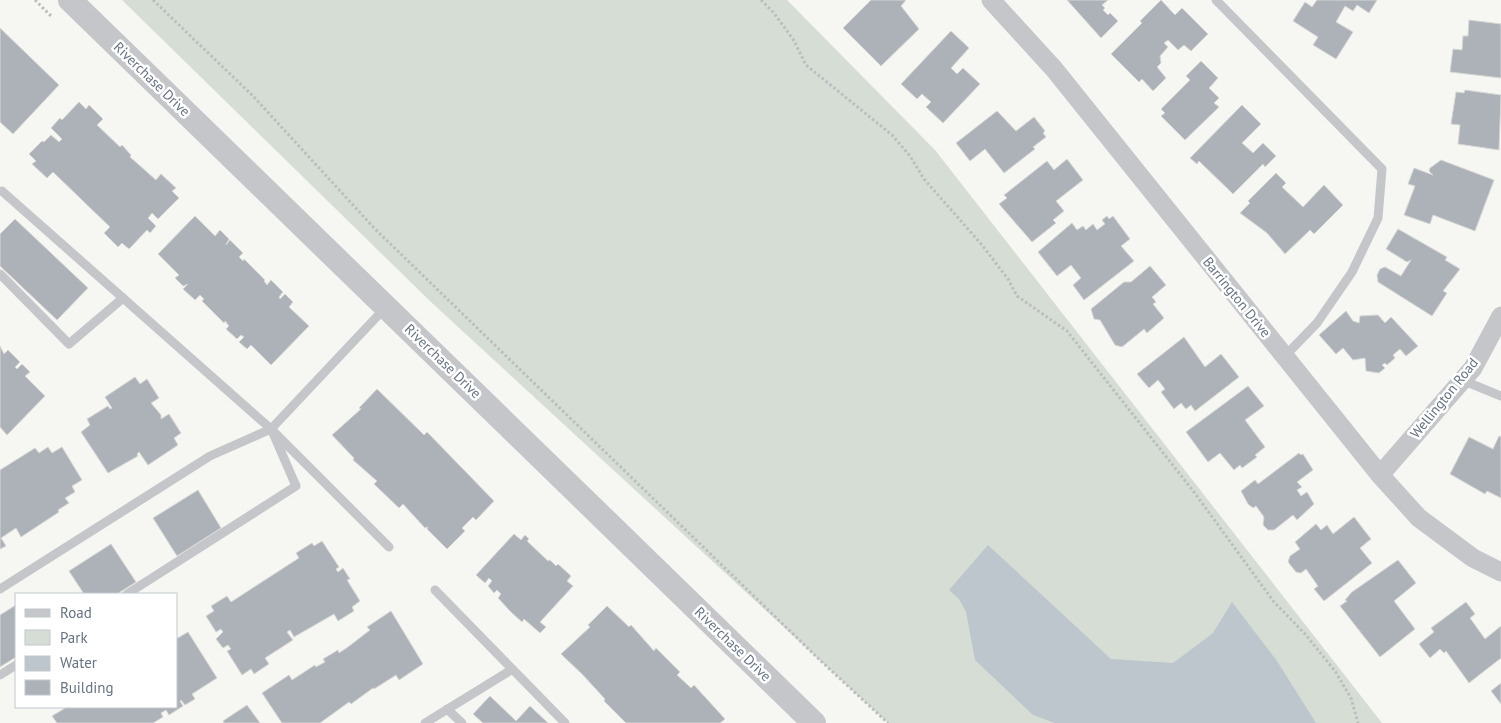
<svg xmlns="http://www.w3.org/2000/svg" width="1501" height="723" font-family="'PT Sans',sans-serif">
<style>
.green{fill:#d6ddd4}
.water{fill:#bdc6cc}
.building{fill:#acb2b8;stroke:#d7d7d5}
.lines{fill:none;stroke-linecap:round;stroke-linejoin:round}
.path{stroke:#bbbdbf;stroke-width:3;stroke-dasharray:2.5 2.5;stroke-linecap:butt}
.service{stroke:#c4c6ca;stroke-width:9}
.minor{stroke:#c4c6ca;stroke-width:19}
.tertiary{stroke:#c4c6ca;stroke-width:24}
.labels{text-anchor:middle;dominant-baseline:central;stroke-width:5;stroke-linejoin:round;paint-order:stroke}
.street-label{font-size:14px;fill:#667383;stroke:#fff}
</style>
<rect width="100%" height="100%" fill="#f6f6f2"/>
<path class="green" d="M122 0H787L935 150 1382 723H888L431 302Z"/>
<path class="water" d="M988 545 1111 659 1173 663 1213 633 1232 602 1277 661 1316 723H1055L1033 715 975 660 966 612 959 599 949 590Z"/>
<g class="building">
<path d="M871 0H906L901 6 919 29 881 66 843 28Z"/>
<path d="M1067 0H1108L1102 5 1105 8 1103 10 1108 15 1110 13 1118 21 1101 38Z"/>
<path d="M1161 0 1175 15 1182 8 1208 34 1191 51 1184 45 1178 50 1168 40 1164 43 1168 47 1160 56 1161 63 1157 67 1166 78 1153 91 1142 79 1139 82 1111 54 1142 23 1140 21Z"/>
<path d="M1317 0H1377L1369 13 1357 5 1353 11 1345 6 1336 22 1353 32 1336 59 1313 45 1318 37 1293 21 1305 2 1312 7Z"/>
<path d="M1469 20 1501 24V78L1450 72 1453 49 1462 50 1463 36H1468Z"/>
<path d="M0 28 59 85 13 134 0 122Z"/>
<path d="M951 31 969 48 951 68 957 74 963 68 980 84 943 123 926 107 931 102 922 94 917 99 901 84Z"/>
<path d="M1201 61 1218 78 1209 88 1219 98 1214 103 1219 107 1185 140 1161 116 1165 113 1161 109 1190 80 1186 76Z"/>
<path d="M1465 90 1501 95 1499 150 1458 144 1460 125 1451 124 1456 92 1464 93Z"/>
<path d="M79 102 86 109 89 105 103 119 97 125 120 147 122 145 131 155 130 157 156 180 161 174 176 188 172 191 179 198 158 219 152 213 148 218 156 226 150 233 147 230 129 249 122 243 118 247 104 233 110 227 53 172 47 178 32 164 36 161 29 154 42 141 44 142 51 135 59 142 62 139 51 128 60 118 62 120Z"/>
<path d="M1242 105 1261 124 1242 143 1253 153 1263 143 1276 156 1265 167 1263 164 1233 194 1199 161 1197 164 1190 158Z"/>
<path d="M997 111 1016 131 1034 117 1045 131 1043 133 1046 137 1033 147 1035 149 1004 173 985 149 970 161 956 143Z"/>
<path d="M1067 159 1083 180 1056 201 1064 211 1053 220 1056 223 1032 242 999 204 1007 198 1004 195 1047 161 1054 170Z"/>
<path d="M1441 160 1494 180 1475 231 1433 215 1430 224 1404 215 1415 186 1408 184 1414 168 1433 175 1429 171 1430 168Z"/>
<path d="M1276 173 1286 183 1282 187 1303 207 1324 185 1343 205 1314 234 1310 230 1285 254 1267 233 1240 213 1250 203 1248 201Z"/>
<path d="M195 216 215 236 220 230 229 239 226 245 230 240 243 253 239 257 243 261 244 259 265 280 264 281 267 285 271 280 283 292 279 297 280 299 285 294 293 302 289 307 309 326 271 365 251 345 247 349 239 342 244 337 241 335 237 339 226 329 229 326 225 321 224 323 202 301 204 299 200 295 195 300 183 289 188 284 183 286 175 278 179 275 158 254Z"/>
<path d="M1107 216 1109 219 1113 216 1130 239 1121 246 1134 261 1084 300 1073 285 1081 278 1071 265 1057 276 1038 252 1072 223 1077 230 1083 226 1086 230 1093 224 1097 230 1105 224 1102 220Z"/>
<path d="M15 219 88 288 57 320 0 266V234Z"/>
<path d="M1398 229 1447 257 1445 260 1460 269 1443 291 1447 293 1432 316 1378 282 1377 275 1380 269 1385 267 1401 276 1411 260 1407 262 1386 249Z"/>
<path d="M1150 266 1166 285 1152 297 1156 302 1153 304 1164 318 1147 333 1144 329 1122 347 1115 345 1100 320 1094 319 1091 309 1124 282H1131Z"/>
<path d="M1346 311 1353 321 1359 323 1360 316 1378 315 1385 323 1391 317 1418 346 1406 356 1400 349 1393 355 1395 358 1387 365 1385 363 1382 365 1385 368 1379 373 1366 371 1365 358 1353 360 1343 348 1336 354 1319 335Z"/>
<path d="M1184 337 1205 367 1221 354 1239 377 1195 411 1191 405 1186 409 1181 403 1174 409 1161 392 1165 389 1158 380 1149 388 1137 374Z"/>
<path d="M0 346 4 354 8 350 20 362 15 367 17 369 22 364 30 372 25 376 45 396 7 435 0 427Z"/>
<path d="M135 377 140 384 147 379 159 398 151 403 161 415V419L169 414 181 433 174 438 178 445 148 465 139 452 137 454 138 456 108 473 81 432 90 425 87 419 108 406 110 409 112 408 105 397Z"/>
<path d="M1248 386 1264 406 1245 420 1265 447 1255 455 1257 457 1242 468 1240 465 1234 470 1220 453 1208 462 1186 432Z"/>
<path d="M377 389 424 435 427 432 494 501 476 520 473 517 462 528 465 531 447 549 427 529 428 527 425 528 403 504 399 508 374 484 377 481 353 460 354 458 332 435 361 409 359 408Z"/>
<path d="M1499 436 1501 437V498L1487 491 1485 494 1450 474 1469 437 1493 449Z"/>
<path d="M48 447 52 453 62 447 82 480 72 486 75 492 65 498 69 503 58 510 59 512 21 537 16 528 1 538 6 546 0 549V470L35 448 39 453Z"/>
<path d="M1299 453 1301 455 1303 454 1313 470 1297 482 1302 487 1297 490 1301 496 1307 492 1314 504 1297 520 1293 515 1274 530H1268L1263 525 1264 517 1256 506 1253 508 1248 504 1241 491 1255 480 1258 484Z"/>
<path d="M198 490 221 528 177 556 153 518Z"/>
<path d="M1354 517 1371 539 1360 548 1372 563 1324 601 1314 589 1318 586 1306 569 1301 573 1296 572 1288 562 1290 556 1300 549 1295 542 1316 524 1321 530 1327 525 1333 534Z"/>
<path d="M514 534 521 540 525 535 529 539 527 541 548 561 550 560 556 566 558 564 571 576 567 581 573 586 540 622 546 627 540 633 524 619 522 622 511 612 498 598 501 594 497 590 494 593 488 586 492 581 489 578 485 583 476 575Z"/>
<path d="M322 541 339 567 336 569 338 572 343 568 350 579 347 580 360 601 352 607 354 611 338 621 334 614 294 637 290 630 287 632 293 640 265 658 269 664 254 674 251 669 242 675 227 651 231 649 228 645 223 648 216 639 223 632 221 629 216 632 206 616 214 611 211 606 227 596 231 602 299 558 296 553 312 543 314 546Z"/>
<path d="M111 544 136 582 117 594H84L69 571Z"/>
<path d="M1398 560 1416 583 1394 601 1415 629 1380 657 1340 606 1347 601 1345 600 1352 592Z"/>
<path d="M1466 602 1475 614 1470 618 1485 639 1501 626V658L1469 683 1446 651 1444 653 1440 649 1430 658 1419 644 1434 632 1431 628Z"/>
<path d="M16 605V657L0 667V615Z"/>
<path d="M607 606 629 627 631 625 654 651 656 648 680 672 677 675 691 688 694 685 725 719 720 723H626L604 701 605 699 583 675 561 654 590 627 588 625Z"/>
<path d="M391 611 423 664 399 680 396 675 374 689 373 688 351 704 349 702 320 723H282L262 693 289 675 292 680 315 665 316 667 325 662 323 659 338 650 339 653 348 647 370 630 367 627Z"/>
<path d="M188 632 217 678 192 694 195 699 185 705 181 700 180 701 183 706 169 715 166 710 161 713 163 717 153 723H57L52 716 67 707H176V639Z"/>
<path d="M1501 683V704L1491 691Z"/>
<path d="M490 696 516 721 530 706 548 723H483L473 714Z"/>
<path d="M247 705 260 723H224L223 721Z"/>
</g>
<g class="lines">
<g class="path">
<path d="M35 0 51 16"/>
<path d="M153 0 253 96 375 229 823 663 888 723"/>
<path d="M761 0 773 12 793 39 806 65 892 135 910 156 924 179 982 245 1008 279 1017 296 1067 331 1194 492 1274 602 1305 634 1335 671 1351 698 1358 723"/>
</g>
<g class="service">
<path d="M1216 0 1382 169 1378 218 1352 272 1317 323 1285 356"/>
<path d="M2 191 271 429 389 547"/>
<path d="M0 274 69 344 123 298"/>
<path d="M1462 380 1501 396"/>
<path d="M0 589 210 456 271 429 385 308"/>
<path d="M435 590 565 723"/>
<path d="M127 594 296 486 273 433"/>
<path d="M0 675 16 665"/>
<path d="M447 709 462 723"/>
<path d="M425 723 511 670"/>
</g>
<g class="minor">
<path d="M991 0 1054 69 1380 475 1419 518 1473 558 1501 572"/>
<path d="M1380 475 1473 368 1501 316"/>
</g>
<path class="tertiary" d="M70 0 814 723"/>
</g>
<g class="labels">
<g class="street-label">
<text transform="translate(152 79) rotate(44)">Riverchase Drive</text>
<text transform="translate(1237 297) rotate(51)">Barrington Drive</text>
<text transform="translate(443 361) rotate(44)">Riverchase Drive</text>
<text transform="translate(1444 398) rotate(-51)">Wellington Road</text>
<text transform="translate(733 644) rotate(44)">Riverchase Drive</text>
</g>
</g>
<rect x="15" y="593" width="162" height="115" fill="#ffffff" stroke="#c2c7cd"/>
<rect x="25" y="609" width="25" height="8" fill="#c4c6ca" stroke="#c2c7cd"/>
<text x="60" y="618" font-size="15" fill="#667383">Road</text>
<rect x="25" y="630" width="25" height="15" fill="#d6ddd4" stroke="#c2c7cd"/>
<text x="60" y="643" font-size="15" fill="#667383">Park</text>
<rect x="25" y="656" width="25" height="15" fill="#bdc6cc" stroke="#c2c7cd"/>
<text x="60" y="668" font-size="15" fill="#667383">Water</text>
<rect x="25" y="680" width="25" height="15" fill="#acb2b8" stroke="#c2c7cd"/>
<text x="60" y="693" font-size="15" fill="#667383">Building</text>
</svg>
